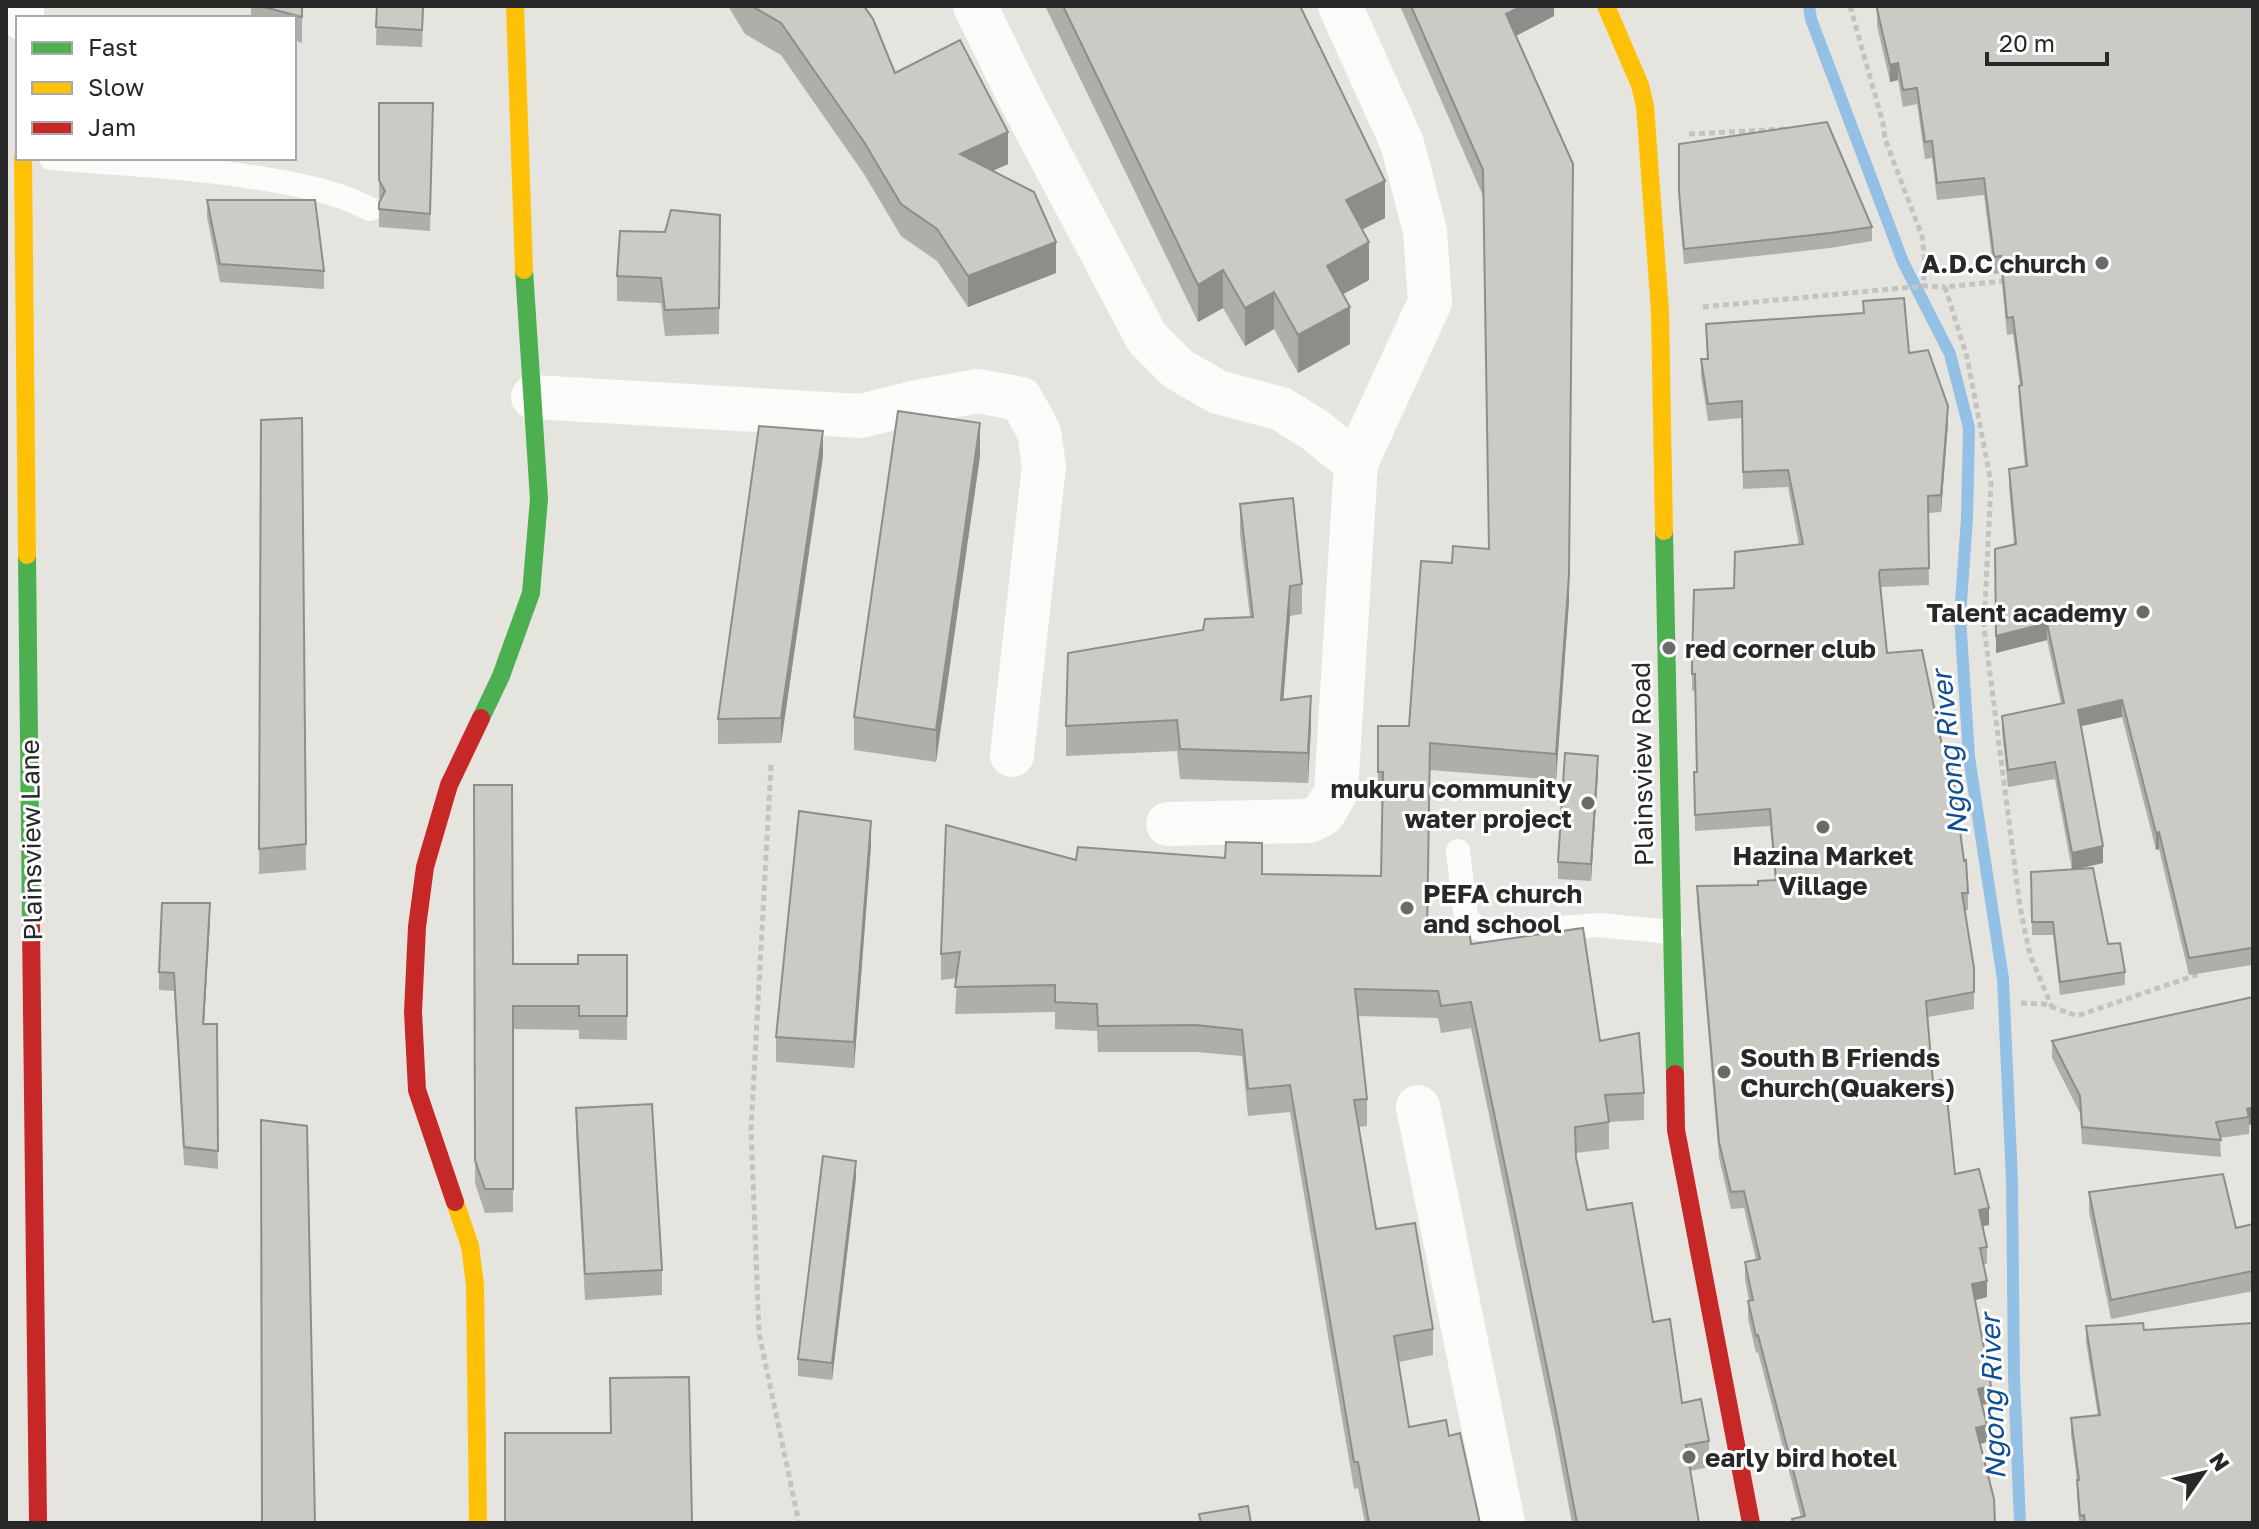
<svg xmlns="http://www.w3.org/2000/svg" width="2259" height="1529" font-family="'Golos Text',sans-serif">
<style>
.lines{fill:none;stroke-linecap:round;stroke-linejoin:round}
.stream{stroke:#93c1e6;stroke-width:12}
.path{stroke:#c4c3c3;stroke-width:5;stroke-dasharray:6 4;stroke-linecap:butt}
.lane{stroke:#fbfbfa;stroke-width:24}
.street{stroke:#fbfbfa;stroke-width:44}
.fast{stroke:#4caf50;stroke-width:18}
.slow{stroke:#ffc107;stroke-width:18}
.jam{stroke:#c62828;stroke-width:18}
.wall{fill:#afaea9}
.shaded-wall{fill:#8e8d8a}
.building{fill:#cbcac5;stroke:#8e8d8a;stroke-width:2}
.poi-dot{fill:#6a6a68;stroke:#fff;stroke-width:3}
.labels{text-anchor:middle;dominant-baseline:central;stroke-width:6;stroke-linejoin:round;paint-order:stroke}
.poi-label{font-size:26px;font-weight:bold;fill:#282828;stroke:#fff;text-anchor:start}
.street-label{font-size:26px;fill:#282828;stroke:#fff}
.water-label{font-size:28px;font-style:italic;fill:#114d93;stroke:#fff}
</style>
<rect width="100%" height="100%" fill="#e6e4de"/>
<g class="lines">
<path class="stream" d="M1809 6 1811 19 1903 262 1950 354 1969 428 1967 518 1960 617 1969 757 2003 979 2012 1181 2014 1377 2020 1523"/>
<g class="path">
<path d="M1850 6 1883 123 1885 139 1922 236 1925 262 1923 286"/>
<path d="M1689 134 1787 129"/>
<path d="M2005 281 1945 287 1967 357 1991 483 1984 627 2020 907 2030 955 2052 1007"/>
<path d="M1703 307 1923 286 1945 287"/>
<path d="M771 765 751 1130 759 1333 799 1523"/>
<path d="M2021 1003 2044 1004 2077 1016 2202 973"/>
</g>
<g class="lane">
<path d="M51 158C123 164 194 167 265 179 302 185 337 192 370 209"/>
<path d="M1458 851 1466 918 1477 928 1511 932 1599 925 1671 932"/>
</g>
<g class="street">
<path d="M22 6V18"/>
<path d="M975 6 1022 102 1147 338 1178 369 1218 392 1281 409 1315 430 1356 463 1336 792 1323 814 1309 821 1168 824"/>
<path d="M1340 6 1402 143 1425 231 1430 302 1356 463"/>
<path d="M533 397 861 416 917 402 978 391 1021 399 1039 432 1044 466 1012 755"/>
<path d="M1418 1107 1503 1523"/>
</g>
<g class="fast">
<path d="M1664 531 1675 1074"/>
<path d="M27 555 31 925"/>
<path d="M481 718 501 676 531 593 539 499 524 270"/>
</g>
<g class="slow">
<path d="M515 6 524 270"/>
<path d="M1606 6 1640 85 1645 106 1660 311 1664 531"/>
<path d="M23 158 27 555"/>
<path d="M455 1202 470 1246 475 1285 478 1523"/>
</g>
<g class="jam">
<path d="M31 925 38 1523"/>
<path d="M1675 1074 1676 1130 1751 1523"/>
<path d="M455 1202 417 1090 413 1012 417 927 425 867 449 785 481 718"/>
</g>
</g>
<g class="wall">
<path d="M251 6H302V43L294 40V18H251Z"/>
<path d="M377 6H424L422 47 376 45Z"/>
<path d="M728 6H864L895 73 1008 164 993 171 1056 273 968 307 937 261 901 236 864 174 781 55 745 34Z"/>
<path d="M1045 6H1300L1385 218 1362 230 1369 280 1343 294 1350 344 1298 373 1274 329 1245 346 1223 308 1198 322Z"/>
<path d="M1400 6H1554V16L1516 36 1569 601 1556 780 1430 770 1427 934 1471 944 1600 1041 1644 1093V1120L1609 1122V1149L1576 1153V1158L1587 1210 1653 1322 1682 1403 1709 1441V1467L1690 1471 1699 1523H1572L1555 1433 1471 1028 1441 1033 1438 1018 1358 1016 1367 1099V1126L1359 1127 1376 1229 1433 1329V1355L1399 1362 1409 1427 1449 1436 1480 1523H1365L1358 1488 1354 1489 1290 1112 1248 1116 1242 1056 1196 1052H1098L1097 1031 1055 1029V1012L955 1014 957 978 941 980V954L1076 860 1262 874 1381 876 1382 799H1378V726H1409L1452 563 1489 549 1483 196Z"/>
<path d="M2253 6V969L2252 965 2189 975 2159 849 2156 850 2122 717 2081 726 2103 863 2074 870 2108 944 2125 972V985L2060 995 2053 935H2032L2031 872 2072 870 2055 779 2008 787 2002 732V716L2061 704 2047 640 1996 653 1995 549 2014 544 2009 486V469L2025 467 2019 402 2020 386 2013 334 2007 335 2001 273 1994 274 1984 195 1937 200 1932 158 1925 159 1917 104 1903 107 1898 80 1890 82 1877 26V9Z"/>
<path d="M379 103H433L430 231 379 227V203L381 200 379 198Z"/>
<path d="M1679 144 1872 227V241L1830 248 1684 264 1679 207Z"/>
<path d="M207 200 324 271V289L220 282 207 217Z"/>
<path d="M720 215 719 334 665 336 661 303 617 301V276L665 232Z"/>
<path d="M1863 301 1909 353 1948 423 1941 512 1928 513 1929 585 1881 587 1887 653 1968 893V910H1965L1974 968V1009L1928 1017 1933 1082 1955 1174 1989 1225 1982 1226 1987 1247V1264H1983L1987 1297 1975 1300 1991 1403 1982 1405 1987 1442 1980 1444 1995 1523H1792V1519L1801 1517 1758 1352 1756 1353 1748 1318V1301H1749L1745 1279V1262L1756 1260 1744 1208 1731 1209 1719 1158 1697 902V886L1758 885 1775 880 1770 826 1695 831 1694 772H1696L1695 690 1692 691V663L1734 588 1799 545 1788 487 1743 489 1742 418 1708 421 1701 376V359H1707L1706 324 1863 313Z"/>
<path d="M302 418 306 870 259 874 261 420Z"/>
<path d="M823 456 781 743 718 744V719Z"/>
<path d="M980 456 936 762 854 750V717Z"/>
<path d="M1240 504 1302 584V614L1290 616 1283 700 1311 726 1308 783 1180 779 1177 751 1066 756V726L1203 630 1250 617 1240 534Z"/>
<path d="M1598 773 1591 881 1558 879V862Z"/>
<path d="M474 785 513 964H578L627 955V1040L579 1039V1030L513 1029V1212L485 1213 475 1183Z"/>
<path d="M871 846 854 1068 776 1062V1037Z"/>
<path d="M210 920 204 1024H217L218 1169 184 1165 174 991 159 990V972Z"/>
<path d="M2253 997 2249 1134 2220 1138 2221 1157 2082 1144 2080 1113 2052 1058V1041Z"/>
<path d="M576 1108 662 1270V1295L585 1300 576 1133Z"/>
<path d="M856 1178 832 1380 798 1376V1359Z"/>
<path d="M2089 1192 2236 1228 2253 1224V1291L2111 1319 2089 1212Z"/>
<path d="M2086 1326 2144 1330 2253 1523H2079L2077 1496V1480L2071 1434V1418L2098 1416 2086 1342Z"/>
</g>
<g class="shaded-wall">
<path d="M1522 6H1554V16L1506 41V14Z"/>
<path d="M1898 63V80L1890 82V65Z"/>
<path d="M1008 132V164L960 185V154Z"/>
<path d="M1573 164 1569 601 1556 780V754Z"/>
<path d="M1385 181V218L1346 237V200Z"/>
<path d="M1056 242V273L968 307V276Z"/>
<path d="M1369 242V280L1327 303V266Z"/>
<path d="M1223 270V308L1198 322V285Z"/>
<path d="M1274 292V329L1245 346V308Z"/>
<path d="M1350 307V344L1298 373V335Z"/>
<path d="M1948 406V423L1941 512V495Z"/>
<path d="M980 423V456L936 762V730Z"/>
<path d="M823 431V456L781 743V718Z"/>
<path d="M1290 586V616L1281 730V700Z"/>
<path d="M2047 623V640L1996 653V636Z"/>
<path d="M1311 696V726L1308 783V753Z"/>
<path d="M2122 700V717L2078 727V710Z"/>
<path d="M1598 756V773L1591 881V864Z"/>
<path d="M871 821V846L854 1068V1042Z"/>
<path d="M2159 832V849L2156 850V833Z"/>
<path d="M2103 846V863L2072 870V853Z"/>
<path d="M210 903V920L203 1041V1024Z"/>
<path d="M2253 1107V1124L2249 1125V1117L2247 1109Z"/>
<path d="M856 1161V1178L832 1380V1363Z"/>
<path d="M1989 1208V1225L1979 1227V1210Z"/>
<path d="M1987 1281V1297L1972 1301V1284Z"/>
<path d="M1991 1386V1403L1978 1406V1389Z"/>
<path d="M1987 1425V1442L1976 1445V1428Z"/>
</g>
<g class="building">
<path d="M260 6H302V17Z"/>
<path d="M377 6H423L422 30 376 27Z"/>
<path d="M752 6H864L873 19 895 73 960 40 1008 132 960 154 1034 192 1056 242 968 276 937 229 901 204 864 142 781 23Z"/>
<path d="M1063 6H1300L1385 181 1346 200 1369 242 1327 266 1350 307 1298 335 1274 292 1245 308 1223 270 1198 285Z"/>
<path d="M1411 6H1522L1506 14 1573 164 1569 575 1556 754 1430 743 1427 935 1469 929 1471 944 1583 928 1600 1041 1639 1033 1644 1093 1605 1095 1609 1122 1575 1127 1576 1158 1587 1210 1632 1203 1653 1322 1670 1319 1682 1403 1701 1399 1709 1441 1686 1445 1699 1523H1577L1555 1407 1471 1002 1441 1006 1438 991 1355 989 1367 1099 1354 1100 1376 1229 1415 1223 1433 1329 1394 1336 1409 1427 1446 1420 1449 1436 1460 1433 1480 1523H1369L1358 1462H1354L1290 1085 1248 1089 1242 1030 1196 1025 1098 1026 1097 1004 1055 1002V985L955 987 960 952 941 954 946 825 1076 860 1078 847 1225 858 1226 842 1262 843V874L1381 876 1383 772H1378V726H1409L1421 561 1452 563 1453 546 1489 549 1483 170Z"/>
<path d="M1878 6H2253V952L2252 948 2189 958 2159 832 2156 833 2122 700 2078 710 2103 846 2072 853 2055 762 2008 770 2002 716 2064 703 2047 623 1996 636 1995 549 2016 544 2009 469 2027 466 2019 386 2022 385 2013 317 2007 318 2001 256 1994 257 1984 178 1937 183 1932 141 1925 142 1917 88 1903 90 1898 63 1890 65 1877 9Z"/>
<path d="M379 103H433L430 214 379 209V203L385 191 379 180Z"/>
<path d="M1827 122 1872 227 1830 233 1684 249 1679 192V144Z"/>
<path d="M207 200H315L324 271 220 264Z"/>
<path d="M671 210 720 215 719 308 665 310 661 278 617 276 620 231 665 232Z"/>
<path d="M1904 298 1909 353 1928 350 1948 406 1941 495 1928 496 1929 568 1880 570 1879 574 1887 653 1922 650 1944 755 1950 754 1964 861 1966 860 1968 893H1962L1974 968V992L1926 1001 1933 1082 1945 1079 1955 1174 1979 1169 1989 1208 1979 1210 1987 1247 1980 1248 1987 1281 1972 1284 1991 1386 1978 1389 1987 1425 1976 1428 1994 1499 1995 1523H1793L1792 1519 1805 1516 1758 1335 1756 1336 1748 1301 1753 1300 1745 1262 1760 1259 1744 1191 1731 1192 1719 1142 1697 886 1758 885V881L1776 880 1770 809 1695 815 1694 772H1697L1695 674H1692V663L1694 590 1734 588 1735 552 1803 544 1788 470 1743 472 1742 401 1708 404 1701 359H1708L1706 324 1864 313 1863 301Z"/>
<path d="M898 411 980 423 936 730 854 717Z"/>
<path d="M302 418 306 844 259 849 261 420Z"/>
<path d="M759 426 823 431 781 718 718 719Z"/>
<path d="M1293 498 1302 584 1290 586 1281 700 1311 696 1308 753 1180 749 1177 720 1066 726 1068 653 1203 630 1205 619 1253 617 1240 504Z"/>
<path d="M1565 753 1598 756 1591 864 1558 862Z"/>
<path d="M474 785H512L513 964H578V955H627V1016H579V1006H513V1189H485L475 1160Z"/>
<path d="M799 811 871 821 854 1042 776 1037Z"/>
<path d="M2093 868 2108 944 2120 943 2125 972 2060 982 2053 922H2032L2031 872Z"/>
<path d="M162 903H210L203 1024H217L218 1151 184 1147 174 973 159 972Z"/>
<path d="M2253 997V1107L2247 1109 2249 1117 2216 1122 2221 1140 2082 1127 2080 1096 2052 1041Z"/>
<path d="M652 1104 662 1270 585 1274 576 1108Z"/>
<path d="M261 1120 307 1126 315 1523H262Z"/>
<path d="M823 1156 856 1161 832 1363 798 1359Z"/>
<path d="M2223 1174 2236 1228 2253 1224V1271L2111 1300 2089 1192Z"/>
<path d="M2143 1323 2144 1330 2253 1323V1523H2085L2084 1515 2080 1516 2077 1480H2079L2071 1418 2100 1415 2086 1326Z"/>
<path d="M689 1377 692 1522 505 1523V1433H611L610 1378Z"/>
<path d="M1248 1506 1251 1523H1201L1199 1514Z"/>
</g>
<g class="poi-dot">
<circle cx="2102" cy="263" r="8"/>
<circle cx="2143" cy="612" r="8"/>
<circle cx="1669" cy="648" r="8"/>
<circle cx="1588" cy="803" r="8"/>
<circle cx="1823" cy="827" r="8"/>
<circle cx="1407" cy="908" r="8"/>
<circle cx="1724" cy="1072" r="8"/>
<circle cx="1689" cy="1457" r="8"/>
</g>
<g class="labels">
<g class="poi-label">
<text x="2086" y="263" text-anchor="end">A.D.C church</text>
<text x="2127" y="612" text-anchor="end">Talent academy</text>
<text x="1685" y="648">red corner club</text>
<text x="1572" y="788" text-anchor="end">mukuru community<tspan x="1572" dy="30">water project</tspan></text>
<text x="1823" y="855" text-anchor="middle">Hazina Market<tspan x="1823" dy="30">Village</tspan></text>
<text x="1423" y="893">PEFA church<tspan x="1423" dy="30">and school</tspan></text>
<text x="1740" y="1057">South B Friends<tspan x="1740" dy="30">Church(Quakers)</tspan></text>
<text x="1705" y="1457">early bird hotel</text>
</g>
<g class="street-label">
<text transform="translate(1642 764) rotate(-91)">Plainsview Road</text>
<text transform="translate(31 840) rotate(-91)">Plainsview Lane</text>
</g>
<g class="water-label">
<text transform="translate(1949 753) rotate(-96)">Ngong River</text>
<text transform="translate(1992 1397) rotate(-92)">Ngong River</text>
</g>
</g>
<rect width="2259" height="1529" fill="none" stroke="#282828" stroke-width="16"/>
<rect x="16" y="16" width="280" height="144" fill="#ffffff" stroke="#a9a9a9" stroke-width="2"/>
<rect x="32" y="42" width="40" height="12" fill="#4caf50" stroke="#a9a9a9" stroke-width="2"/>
<text x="88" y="56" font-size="24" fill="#282828">Fast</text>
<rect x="32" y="82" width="40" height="12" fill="#ffc107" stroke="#a9a9a9" stroke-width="2"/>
<text x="88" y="96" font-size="24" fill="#282828">Slow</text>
<rect x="32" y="122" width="40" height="12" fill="#c62828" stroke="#a9a9a9" stroke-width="2"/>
<text x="88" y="136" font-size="24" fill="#282828">Jam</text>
<g transform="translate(2203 1473) rotate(56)" stroke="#ffffff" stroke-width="6" paint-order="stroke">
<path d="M0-6L14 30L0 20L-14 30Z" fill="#282828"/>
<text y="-12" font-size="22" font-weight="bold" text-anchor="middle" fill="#282828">N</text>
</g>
<path d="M1987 52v12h120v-12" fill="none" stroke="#282828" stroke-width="4"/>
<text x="1999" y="52" font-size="24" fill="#282828" stroke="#ffffff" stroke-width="6" paint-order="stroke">20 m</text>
</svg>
